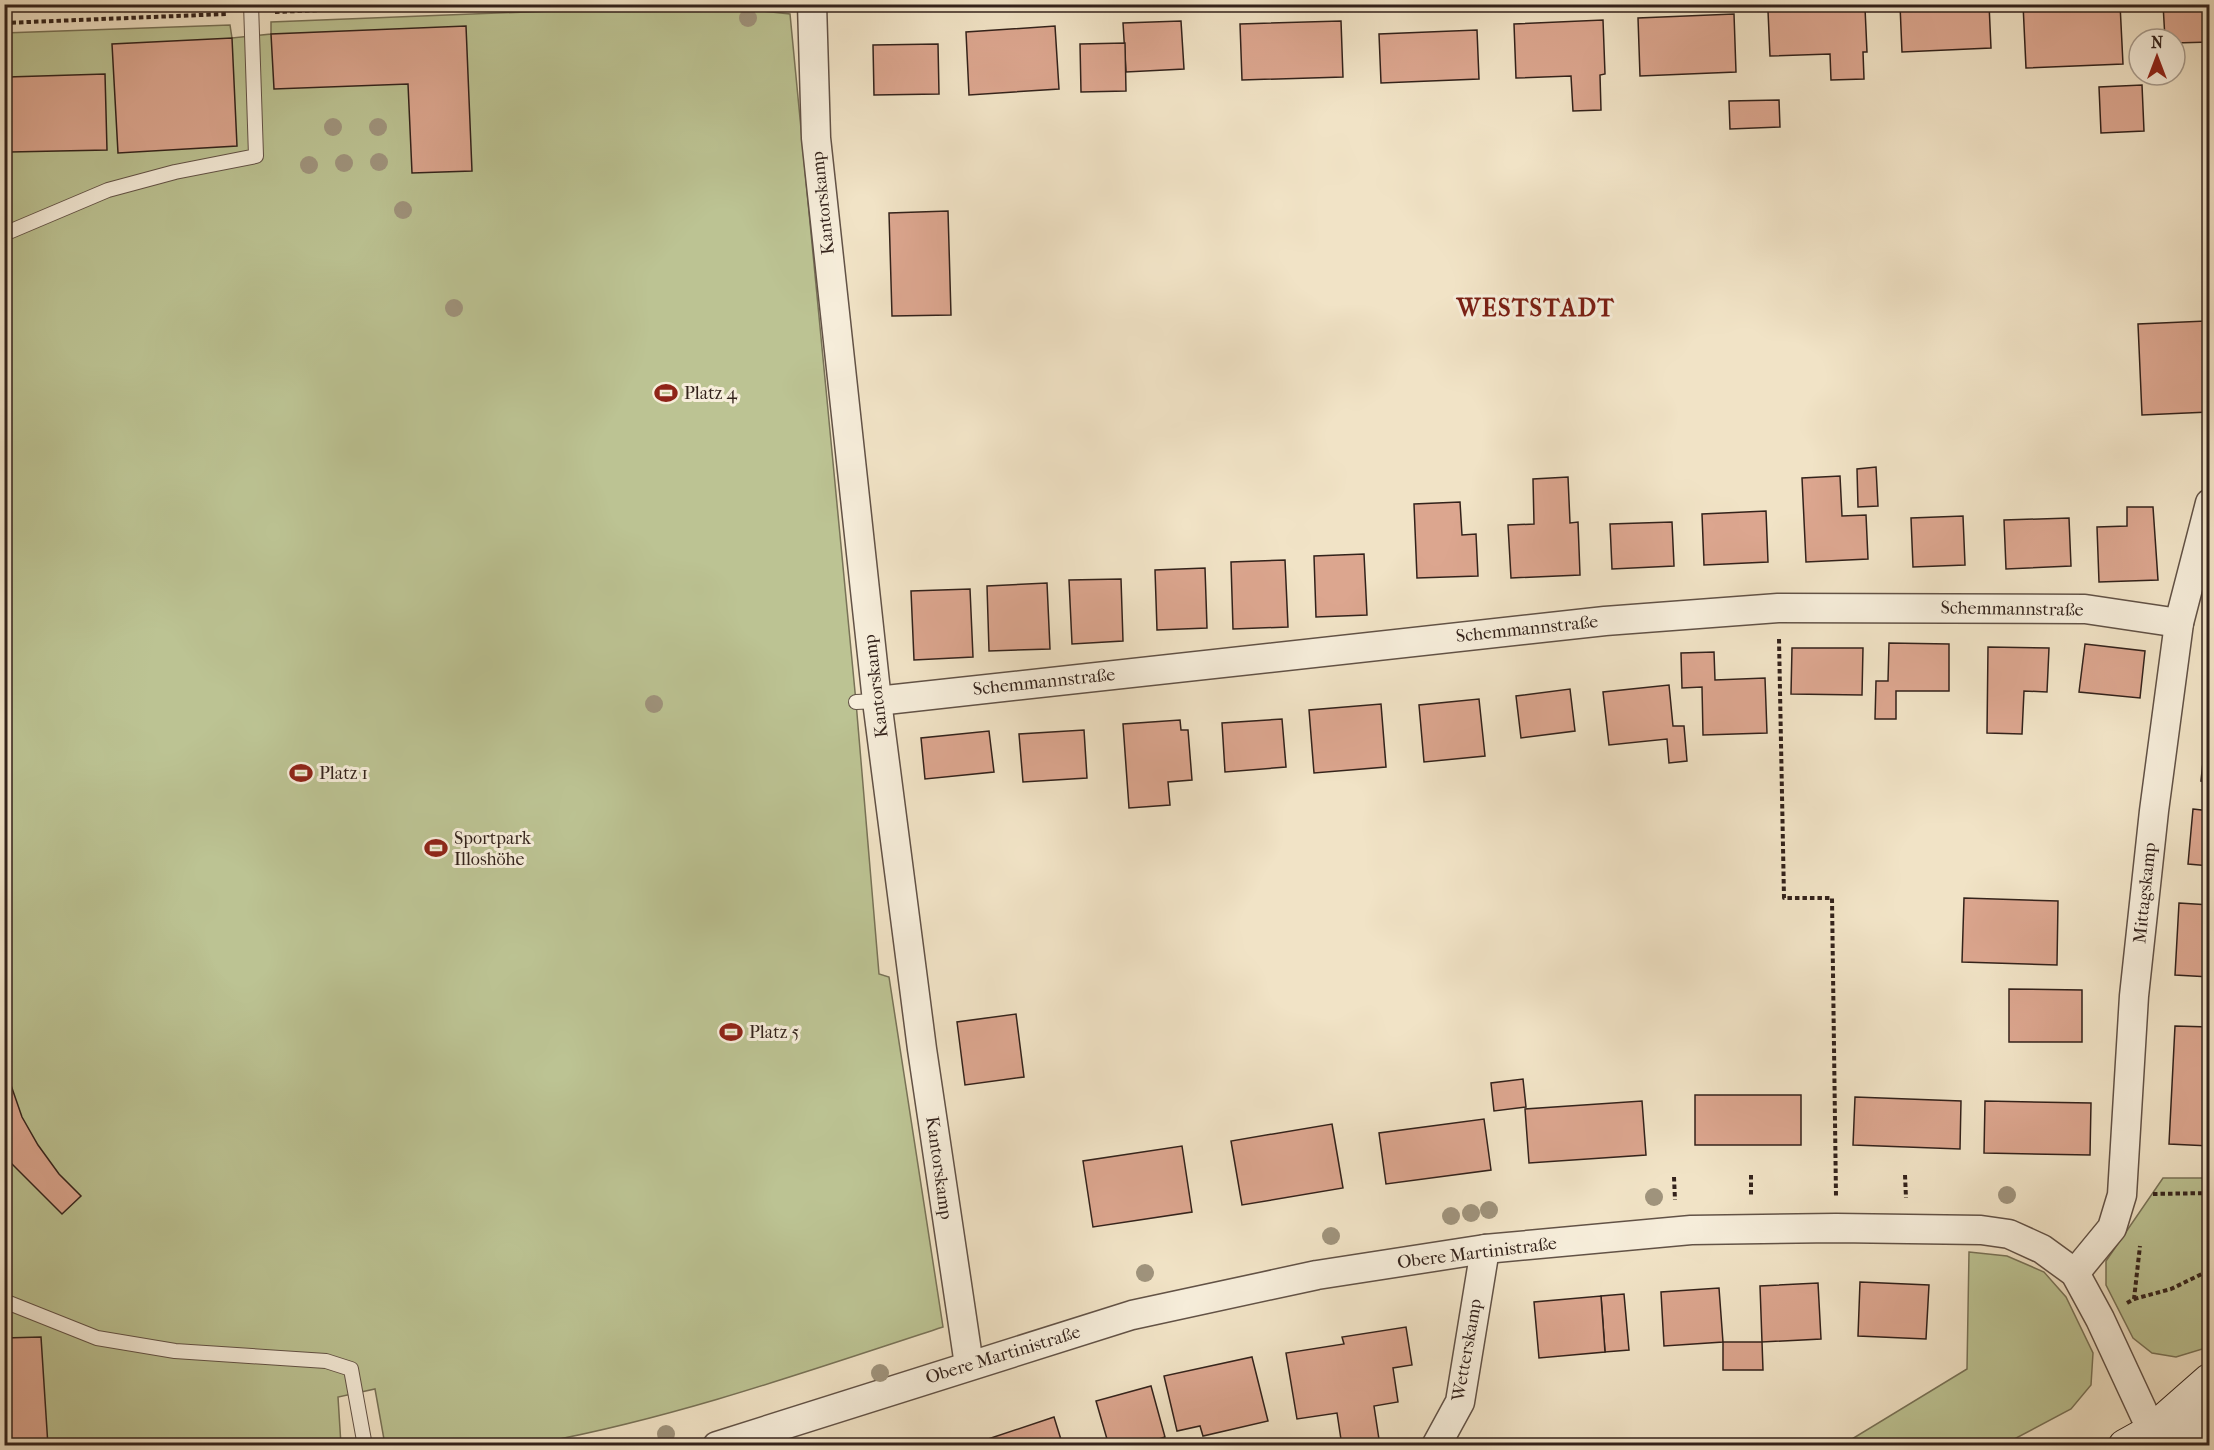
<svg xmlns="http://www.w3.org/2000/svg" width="2214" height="1450" font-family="'IM FELL French Canon',serif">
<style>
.green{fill:#bcc393;stroke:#787257;stroke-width:1.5}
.building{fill:#dca68f;stroke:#33221b;stroke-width:1.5}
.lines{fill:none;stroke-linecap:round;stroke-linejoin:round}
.lane-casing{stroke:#625246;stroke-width:16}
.street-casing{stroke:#625246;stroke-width:31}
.secondary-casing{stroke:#33221b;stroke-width:35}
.path{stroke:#33221b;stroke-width:4;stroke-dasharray:4.5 3;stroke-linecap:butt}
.lane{stroke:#f6edda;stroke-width:14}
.street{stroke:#f6edda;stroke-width:28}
.secondary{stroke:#f6edda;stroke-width:33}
.tree{fill:#9f937c}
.labels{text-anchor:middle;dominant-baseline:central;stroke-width:6;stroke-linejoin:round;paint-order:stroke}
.street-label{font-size:18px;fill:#33221b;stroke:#f6edda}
.poi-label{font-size:18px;fill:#33221b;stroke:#f6edda;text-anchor:start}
.district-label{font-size:24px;font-weight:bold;letter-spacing:1.5px;fill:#7a1f14;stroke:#f6edda}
</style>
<rect width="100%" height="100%" fill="#f1e3c6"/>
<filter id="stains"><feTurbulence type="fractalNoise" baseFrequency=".00333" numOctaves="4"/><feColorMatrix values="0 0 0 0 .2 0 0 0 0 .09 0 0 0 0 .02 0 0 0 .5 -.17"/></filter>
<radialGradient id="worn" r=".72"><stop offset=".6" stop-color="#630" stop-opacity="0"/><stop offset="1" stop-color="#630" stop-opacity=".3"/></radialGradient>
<g class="green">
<path d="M703 5 790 14 856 702 879 974 889 977 943 1327C811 1370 681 1416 544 1442 493 1450 437 1445 385 1445L375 1389 338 1397 341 1445H5L4 33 230 25 232 38 271 34V22Z"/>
<path d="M2163 1178H2209V1347L2176 1357 2152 1353 2133 1338 2106 1285V1261Z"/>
<path d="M1969 1252 2007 1256 2044 1272 2066 1297 2093 1353 2091 1385 2071 1409 2003 1445H1842L1967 1369Z"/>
</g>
<g class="building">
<path d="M1989 4 1991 48 1902 52 1900 5Z"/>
<path d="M2023 4H2120L2123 64 2026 68Z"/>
<path d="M2163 4H2210V42L2175 43V39H2165Z"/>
<path d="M1865 8 1867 52H1863L1864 79 1831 80 1830 54 1770 56 1768 11Z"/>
<path d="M1734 14 1736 72 1640 76 1638 18Z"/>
<path d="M1603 20 1605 74 1600 75 1601 110 1573 111 1571 76 1516 78 1514 24Z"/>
<path d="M1181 21 1184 69 1126 72 1123 23Z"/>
<path d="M1341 21 1343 77 1242 80 1240 24Z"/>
<path d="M466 26 472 171 412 173 408 84 274 89 271 34Z"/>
<path d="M1055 26 1059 89 969 95 966 32Z"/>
<path d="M1477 30 1479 79 1381 83 1379 34Z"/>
<path d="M232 38 237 146 118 153 112 44Z"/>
<path d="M1125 43 1126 91 1081 92 1080 44Z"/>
<path d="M938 44 939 94 874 95 873 45Z"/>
<path d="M105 74 107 150 10 152 8 77Z"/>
<path d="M2142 85 2144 131 2101 133 2099 87Z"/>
<path d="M1779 100 1780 127 1730 129 1729 101Z"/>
<path d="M948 211 951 315 892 316 889 213Z"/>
<path d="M2206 321 2209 412 2142 415 2138 324Z"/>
<path d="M1876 467 1878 506 1858 507 1857 469Z"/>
<path d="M1840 476 1842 516 1866 515 1868 559 1806 562 1802 478Z"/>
<path d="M1568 477 1570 523 1578 522 1580 575 1511 578 1508 525 1534 524 1533 479Z"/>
<path d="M1460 502 1462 535 1476 534 1478 576 1417 578 1414 504Z"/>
<path d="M2127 507H2153L2158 580 2099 582 2097 527 2127 526Z"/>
<path d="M1766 511 1768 562 1704 565 1702 514Z"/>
<path d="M1963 516 1965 565 1913 567 1911 518Z"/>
<path d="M2069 518 2071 566 2006 569 2004 520Z"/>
<path d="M1672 522 1674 566 1612 569 1610 524Z"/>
<path d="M1364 554 1367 615 1316 617 1314 556Z"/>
<path d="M1285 560 1288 627 1233 629 1231 562Z"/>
<path d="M1205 568 1207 628 1157 630 1155 570Z"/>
<path d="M1121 579 1123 641 1072 644 1069 580Z"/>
<path d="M1047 583 1050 649 989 651 987 586Z"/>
<path d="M970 589 973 657 914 660 911 591Z"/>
<path d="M1889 643 1949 644V691H1896V719H1875L1876 681H1888Z"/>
<path d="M2085 644 2145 651 2140 698 2079 692Z"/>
<path d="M1988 647 2049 648 2047 692 2024 691 2022 734 1987 733Z"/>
<path d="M1792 648H1863L1862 695 1791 694Z"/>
<path d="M1714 652 1715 680 1765 678 1767 733 1703 735 1702 687 1682 688 1681 653Z"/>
<path d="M1669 685 1673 726H1684L1687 761 1669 763 1667 739 1609 745 1603 692Z"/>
<path d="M1570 689 1575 731 1521 738 1516 696Z"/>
<path d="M1479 699 1485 756 1424 762 1419 705Z"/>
<path d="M1381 704 1386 767 1314 773 1309 710Z"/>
<path d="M1282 719 1286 767 1225 772 1222 723Z"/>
<path d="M1180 720 1181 730H1188L1192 780 1168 782 1170 805 1129 808 1123 724Z"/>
<path d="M2207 723 2210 724V782L2201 781Z"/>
<path d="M1084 730 1087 778 1023 782 1019 734Z"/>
<path d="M989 731 994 772 925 779 921 738Z"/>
<path d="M2193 809 2210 811V866L2188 864Z"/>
<path d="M1964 898 2058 901 2057 965 1962 962Z"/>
<path d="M2179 903 2210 905V977L2175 975Z"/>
<path d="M2009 989 2082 990V1042H2009Z"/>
<path d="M1016 1014 1024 1077 965 1085 957 1022Z"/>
<path d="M2175 1026 2210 1027V1146L2169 1144Z"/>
<path d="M4 1065 22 1117 38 1145 59 1174 81 1196 62 1214 4 1156Z"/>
<path d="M1523 1079 1526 1107 1494 1111 1491 1083Z"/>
<rect x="1695" y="1095" width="106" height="50"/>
<path d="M1855 1097 1961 1101 1960 1149 1853 1145Z"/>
<path d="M1642 1101 1646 1155 1529 1163 1525 1109Z"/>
<path d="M1985 1101 2091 1103 2090 1155 1984 1153Z"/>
<path d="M1484 1119 1491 1170 1386 1184 1379 1133Z"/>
<path d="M1332 1124 1343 1188 1242 1205 1231 1141Z"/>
<path d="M1182 1146 1192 1212 1093 1227 1083 1161Z"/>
<path d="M1860 1282 1929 1285 1926 1339 1858 1336Z"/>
<path d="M1818 1283 1821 1339 1762 1342 1760 1286Z"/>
<path d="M1719 1288 1723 1342 1664 1346 1661 1292Z"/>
<path d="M1624 1294 1629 1350 1605 1352 1601 1296Z"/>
<path d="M1601 1296 1605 1352 1539 1358 1534 1302Z"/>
<path d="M1406 1327 1412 1365 1393 1368 1398 1402 1374 1406 1380 1446H1342L1337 1413 1297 1419 1286 1353 1344 1344 1342 1337Z"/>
<path d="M41 1337 48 1446H4V1338Z"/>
<path d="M1723 1342H1762L1763 1370H1723Z"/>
<path d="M1252 1357 1268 1421 1203 1436 1200 1426 1177 1431 1164 1376Z"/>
<path d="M1151 1386 1165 1437 1137 1446H1109L1096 1401Z"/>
<path d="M1054 1417 1063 1446H967Z"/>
</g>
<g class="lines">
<g class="lane-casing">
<g id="lane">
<path d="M4 234 108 190 175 172 256 156 251 4"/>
<path d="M856 702 877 701"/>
<path d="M4 1301 97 1338 175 1351 326 1361 351 1369 365 1446"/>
</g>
</g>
<g class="street-casing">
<g id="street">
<path d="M812 4 816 138 877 701 922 1049 969 1365"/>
<path d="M877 701 1605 621 1778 608 2085 609 2179 623"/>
<path d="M2075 1273 2112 1228 2122 1195 2134 996 2154 811 2179 623 2210 503"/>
<path d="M717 1446 1132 1315 1317 1275 1485 1249 1691 1230 1836 1228 1981 1230 2009 1234 2042 1249 2075 1273 2100 1319 2152 1431"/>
<path d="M1436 1446 1460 1402 1485 1249"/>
</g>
</g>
<g class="secondary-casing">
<g id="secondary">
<path d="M2152 1431 2210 1423"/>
<path d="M2125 1446 2152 1431 2210 1380"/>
</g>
</g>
<g class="path">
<path d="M275 12 461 4"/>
<path d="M4 23 226 14"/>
<path d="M1779 639 1784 898H1832L1836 1196"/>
<path d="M1751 1175V1196"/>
<path d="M1905 1175 1906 1198"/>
<path d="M1674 1177 1675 1200"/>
<path d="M2153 1194 2210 1193"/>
<path d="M2134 1299 2171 1289 2210 1270"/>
<path d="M2127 1303 2134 1299 2140 1246"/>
</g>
<use href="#lane" class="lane"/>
<use href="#street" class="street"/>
<use href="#secondary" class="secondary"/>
</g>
<g class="tree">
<circle cx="748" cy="18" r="9"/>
<circle cx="333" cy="127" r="9"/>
<circle cx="378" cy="127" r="9"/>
<circle cx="379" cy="162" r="9"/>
<circle cx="344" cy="163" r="9"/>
<circle cx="309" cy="165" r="9"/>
<circle cx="403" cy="210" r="9"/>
<circle cx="454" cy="308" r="9"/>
<circle cx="654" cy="704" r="9"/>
<circle cx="2007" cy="1195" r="9"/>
<circle cx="1654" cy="1197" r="9"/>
<circle cx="1489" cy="1210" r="9"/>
<circle cx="1471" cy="1213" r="9"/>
<circle cx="1451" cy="1216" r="9"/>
<circle cx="1331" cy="1236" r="9"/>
<circle cx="1145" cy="1273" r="9"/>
<circle cx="880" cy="1373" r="9"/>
<circle cx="666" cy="1434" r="9"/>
</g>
<defs>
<g id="stadium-bare" transform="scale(1.8)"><path d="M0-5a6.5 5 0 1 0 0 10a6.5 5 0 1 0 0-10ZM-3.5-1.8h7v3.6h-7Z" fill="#8f2418" stroke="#f6edda" stroke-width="2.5" paint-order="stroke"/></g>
</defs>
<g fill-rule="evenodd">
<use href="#stadium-bare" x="666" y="393"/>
<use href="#stadium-bare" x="301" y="773"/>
<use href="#stadium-bare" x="436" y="848"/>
<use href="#stadium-bare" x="731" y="1032"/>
</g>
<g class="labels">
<g class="street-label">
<text transform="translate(823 203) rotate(-96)">Kantorskamp</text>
<text transform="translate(2012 609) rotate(1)">Schemmannstraße</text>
<text transform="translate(1527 629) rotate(-6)">Schemmannstraße</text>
<text transform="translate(1044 682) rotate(-6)">Schemmannstraße</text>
<text transform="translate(876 686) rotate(-97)">Kantorskamp</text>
<text transform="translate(2145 893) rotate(-84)">Mittagskamp</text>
<text transform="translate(939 1168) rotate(82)">Kantorskamp</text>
<text transform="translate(1477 1253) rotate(-7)">Obere Martinistraße</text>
<text transform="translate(1467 1350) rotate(-80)">Wetterskamp</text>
<text transform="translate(1003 1355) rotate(-17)">Obere Martinistraße</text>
</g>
<g class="poi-label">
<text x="684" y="393">Platz 4</text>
<text x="319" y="773">Platz 1</text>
<text x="454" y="838">Sportpark<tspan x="454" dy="21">Illoshöhe</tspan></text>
<text x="749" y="1032">Platz 5</text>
</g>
<g class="district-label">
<text x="1536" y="308">WESTSTADT</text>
</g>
</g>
<rect width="2214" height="1450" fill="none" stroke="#f1e3c6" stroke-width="24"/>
<rect x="6" y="6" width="2202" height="1438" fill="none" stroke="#33221b" stroke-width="3"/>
<rect x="12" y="12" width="2190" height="1426" fill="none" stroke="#33221b" stroke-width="1.5"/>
<g transform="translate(2157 57)"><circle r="28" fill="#f6edda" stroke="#a89c8e" stroke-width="1.5"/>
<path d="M0-4.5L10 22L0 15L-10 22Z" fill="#8f2418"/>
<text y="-9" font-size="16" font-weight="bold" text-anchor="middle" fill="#33221b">N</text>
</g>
<rect width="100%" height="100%" filter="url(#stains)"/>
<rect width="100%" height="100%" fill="url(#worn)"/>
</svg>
